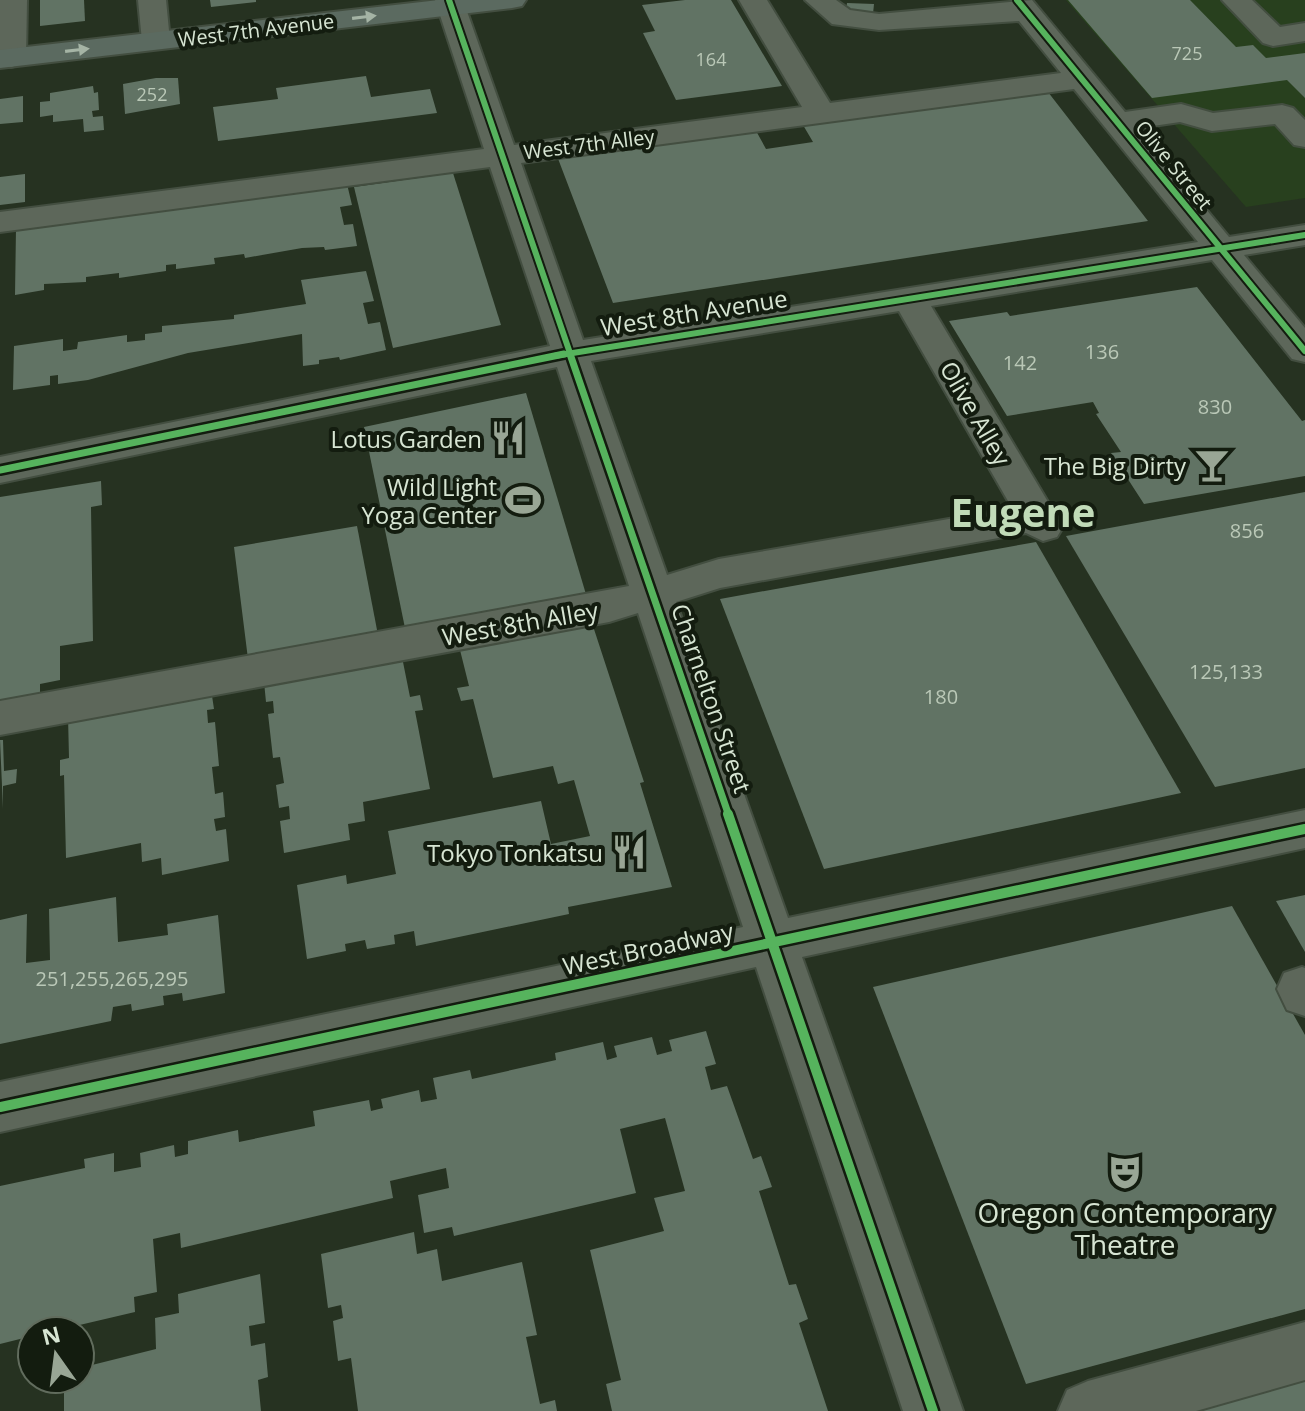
<svg xmlns="http://www.w3.org/2000/svg" width="1305" height="1411" font-family="'Open Sans',sans-serif">
<style>
.built{fill:#28401e}
.building{fill:#617364}
.lines{fill:none;stroke-linecap:round;stroke-linejoin:round}
.minor-casing{stroke:#434e40;stroke-width:4}
.major-casing{stroke:#434e40;stroke-width:4}
.minor{fill:#5d675a;fill-rule:evenodd}
.major{fill:#5b6a60;fill-rule:evenodd}
.cycleway-far2-casing{stroke:#131c0f;stroke-width:10}
.cycleway-far1-casing{stroke:#131c0f;stroke-width:12}
.cycleway-casing{stroke:#131c0f;stroke-width:15}
.cycleway-far2{stroke:#56b35d;stroke-width:6}
.cycleway-far1{stroke:#56b35d;stroke-width:7}
.cycleway{stroke:#56b35d;stroke-width:10}
.oneway{fill:#a5b4a5}
.labels{text-anchor:middle;dominant-baseline:central;stroke-width:8;stroke-linejoin:round;paint-order:stroke}
.far-number-label{font-size:18px;fill:#bac8b7}
.far-street-label{font-size:20px;fill:#d7e5d3;stroke:#131c0f}
.number-label{font-size:20px;fill:#bac8b7}
.street-label{font-size:24px;fill:#d7e5d3;stroke:#131c0f}
.poi-label{font-size:24px;fill:#d7e5d3;stroke:#131c0f;text-anchor:end}
.near-poi-label{font-size:28px;fill:#d7e5d3;stroke:#131c0f}
.town-label{font-size:40px;font-weight:bold;fill:#c1dbb8;stroke:#131c0f}
</style>
<rect width="100%" height="100%" fill="#263221"/>
<path class="built" d="M1066 0H1305V198L1246 207Z"/>
<g class="building">
<path d="M40 0H84L85 21 40 26Z"/>
<path d="M210 0H256V2L211 7Z"/>
<path d="M685 0H731L782 86 676 100 643 33 655 31 642 5Z"/>
<path d="M1068 0H1190L1236 47 1253 45 1266 58 1305 53V98L1287 80 1152 98Z"/>
<path d="M847 3 874 4 873 14 846 10Z"/>
<path d="M366 76 371 97 430 89 437 113 218 141 213 107 278 99 276 88Z"/>
<path d="M156 78H178L180 104 125 114 123 84Z"/>
<path d="M93 86 94 93 98 92 99 110 92 111 93 117 103 116 104 130 84 132 83 119 53 122V115L40 117V102L50 101V93Z"/>
<path d="M1048 92 1148 221 613 303 557 156 755 129 766 149 813 142 803 125Z"/>
<path d="M23 96V122L0 124V99Z"/>
<path d="M453 173 501 325 393 348 354 187Z"/>
<path d="M25 174V202L0 205V177Z"/>
<path d="M347 184 352 205 340 207 344 225 353 224 357 246 325 250 324 247 302 248 245 258 244 254 214 258 215 264 176 269V264L166 265V271L119 278V273L86 277V282L44 284V290L15 295 16 228Z"/>
<path d="M366 271 374 301 363 303 368 324 380 322 386 350 340 360 339 357 319 360V364L303 366 302 334 188 353 88 380 58 384V375L50 376V385L13 390 14 346 63 339V351L77 349 78 342 127 335V342L145 340V334L162 332V326L234 319V315L306 304 301 280Z"/>
<path d="M1197 287 1302 421 1305 420V476L1144 504 1111 453 1121 452 1096 414 1099 413 1093 402 1007 416 949 321 1007 312 1010 316Z"/>
<path d="M526 393 588 601 406 633 364 427Z"/>
<path d="M101 481 102 505 91 507 93 641 60 646V680L40 684V695L0 702V497Z"/>
<path d="M1305 492V768L1215 787 1066 536Z"/>
<path d="M357 526 378 635 248 659 234 547Z"/>
<path d="M1036 542 1181 793 824 869 720 599Z"/>
<path d="M592 623 644 782 640 783 672 887 568 907 569 914 416 946 414 931 394 935 395 944 367 949 365 940 345 944 346 951 307 959 297 885 346 875 347 884 396 874 388 831 541 801 551 844 590 836 574 780 558 784 553 766 493 778 473 699 461 701 457 688 469 686 459 646Z"/>
<path d="M402 657 410 697 420 695 423 710 415 711 430 789 363 802 365 821 348 824 350 840 284 853 280 821 290 819 289 806 279 808 276 785 284 783 280 757 273 758 268 714 274 713 273 701 266 702 264 682Z"/>
<path d="M211 689 214 709 207 710 208 723 215 722 219 766 212 767 215 794 223 792 225 817 214 819 216 831 226 829 229 861 162 875 161 858 142 862 141 843 66 858 64 775 60 776V760L69 758 68 716Z"/>
<path d="M0 740H3L4 771 17 769 16 783 3 786V809Z"/>
<path d="M1305 895V952L1276 901Z"/>
<path d="M116 897 118 942 168 935 167 924 218 915 225 993 183 1001 182 993 163 996 164 1005 132 1011 131 1004 113 1007 111 1021 0 1044V920L27 914 26 963 50 960 49 909Z"/>
<path d="M1232 906 1305 1035V1309L1026 1384 873 987Z"/>
<path d="M706 1031 716 1064 705 1067 711 1090 727 1086 753 1159 761 1156 772 1187 759 1191 789 1285 796 1284 808 1319 799 1323 828 1411H612L606 1384 621 1380 590 1250 664 1231 654 1198 685 1191 665 1118 620 1129 636 1193 454 1236 452 1227 424 1233 418 1195 449 1188 446 1168 390 1181 393 1198 181 1248 180 1233 153 1239 157 1292 134 1297 135 1312 54 1331H32V1336L0 1344V1186L85 1168 84 1159 114 1153V1172L141 1167 140 1153 174 1145 175 1157 188 1154V1141L238 1130 239 1142 315 1126 313 1111 369 1100 371 1111 383 1108 381 1099 419 1090 421 1102 437 1099 433 1078 470 1070 472 1079 556 1060 555 1053 603 1042 607 1060 617 1057 614 1046 652 1037 657 1055 672 1051 669 1040Z"/>
<path d="M414 1232 417 1254 437 1249 442 1281 522 1262 537 1335 526 1337 540 1404 555 1400 557 1411H358L351 1358 338 1361 333 1321 343 1318 341 1305 328 1308 321 1254Z"/>
<path d="M260 1274 265 1323 249 1326 251 1346 265 1343 268 1377 258 1380 261 1411H64V1379H80V1368L156 1349 155 1318 179 1313 178 1294Z"/>
<path d="M1305 1362V1411H1129Z"/>
</g>
<g class="lines">
<g class="minor-casing">
<g id="minor">
<path d="M0 0H27L26 58 21 64 11 67 0 63Z"/>
<path d="M138 0H166L170 41 166 47H146L142 41Z"/>
<path d="M435 0H463L514 145 802 107 739 0H767L830 103 1061 73 1019 21 879 30 832 24 805 0H836L850 10 879 14 1032 0 1125 112 1181 104 1213 113 1282 105 1293 108 1305 120V147L1294 145 1275 124 1212 131 1180 122 1139 128 1229 237 1305 225V245L1244 255 1305 328V362L1292 359 1212 260 931 306 1063 527 1057 537 1043 541 1026 533 720 588 676 602 788 918 1305 810V848L802 957 963 1411H903L756 967 0 1132V1082L743 927 638 613 609 622 0 735V701L629 586 557 367 0 483V457L550 346 490 167 0 232V212L484 149ZM1074 89 1198 242 583 340 521 163ZM899 311 1012 508 719 559 667 575 591 361Z"/>
<path d="M1222 0H1252L1280 27 1305 23V41L1273 46 1263 43Z"/>
<path d="M1302 967 1305 968V1016L1287 1010 1277 989 1284 973Z"/>
<path d="M1305 1322V1380L1196 1411H1058L1067 1390 1088 1381Z"/>
</g>
</g>
<g class="major-casing">
<path id="major" d="M439 0H526L522 6 512 8 0 68V50Z"/>
</g>
<use href="#minor" class="minor"/>
<use href="#major" class="major"/>
<g class="cycleway-far2-casing">
<g id="cycleway-far2">
<path d="M449 0 571 356"/>
<path d="M1017 0 1305 351"/>
<path d="M554 356 1305 235"/>
</g>
</g>
<g class="cycleway-far1-casing">
<g id="cycleway-far1">
<path d="M570 354 729 816"/>
<path d="M0 470 564 354"/>
</g>
</g>
<g class="cycleway-casing">
<g id="cycleway">
<path d="M728 814 933 1411"/>
<path d="M0 1107 1305 829"/>
</g>
</g>
<use href="#cycleway-far2" class="cycleway-far2"/>
<use href="#cycleway-far1" class="cycleway-far1"/>
<use href="#cycleway" class="cycleway"/>
</g>
<defs><path id="oneway-solid" d="M-6-.8H1V-3.2L6.5 0L1 3.2V.8H-6Z" transform="scale(2)"/></defs>
<g class="oneway">
<use href="#oneway-solid" transform="translate(364 17) rotate(-7)"/>
<use href="#oneway-solid" transform="translate(77 50) rotate(-7)"/>
</g>
<defs>
<g id="restaurant-bare" transform="scale(2.76)"><path d="M-5-6h1v4h1v-4h1v4h1v-4h1v5L-1.5 .5V6h-2V.5L-5-1ZM5-6V6H3V1.5H1.5Q1.5-4 5-6Z" fill="#99a695" stroke="#131c0f" stroke-width="2.5" paint-order="stroke"/></g>
<g id="bar-bare" transform="scale(2.76)"><path d="M-6-5H6L.8 .8V4.5H3.5V6h-7V4.5H-.8V.8Z" fill="#99a695" stroke="#131c0f" stroke-width="2.5" paint-order="stroke"/></g>
<g id="stadium-bare" transform="scale(2.76)"><path d="M0-5a6.5 5 0 1 0 0 10a6.5 5 0 1 0 0-10ZM-3.5-1.8h7v3.6h-7Z" fill="#99a695" stroke="#131c0f" stroke-width="2.5" paint-order="stroke"/></g>
<g id="theatre-bare" transform="scale(2.76)"><path d="M-5-5.5Q0-4 5-5.5V0Q5 5 0 6Q-5 5-5 0ZM-3.3-2.5H-1v1.5H-3.3ZM1-2.5H3.3v1.5H1ZM-2.8 1Q0 5.5 2.8 1Z" fill="#99a695" stroke="#131c0f" stroke-width="2.5" paint-order="stroke"/></g>
</defs>
<g fill-rule="evenodd">
<use href="#restaurant-bare" x="508" y="438"/>
<use href="#bar-bare" x="1212" y="465"/>
<use href="#stadium-bare" x="523" y="500"/>
<use href="#restaurant-bare" x="629" y="852"/>
<use href="#theatre-bare" x="1125" y="1172"/>
</g>
<g class="labels">
<g class="far-number-label">
<text x="1187" y="53">725</text>
<text x="711" y="59">164</text>
<text x="152" y="94">252</text>
</g>
<g class="far-street-label">
<text transform="translate(256 30) rotate(-7)">West 7th Avenue</text>
<text transform="translate(589 144) rotate(-7)">West 7th Alley</text>
<text transform="translate(1174 165) rotate(51)">Olive Street</text>
</g>
<g class="number-label">
<text x="1102" y="351">136</text>
<text x="1020" y="362">142</text>
<text x="1215" y="406">830</text>
<text x="1247" y="530">856</text>
<text x="1226" y="671">125,133</text>
<text x="941" y="696">180</text>
<text x="112" y="978">251,255,265,295</text>
</g>
<g class="street-label">
<text transform="translate(694 312) rotate(-9)">West 8th Avenue</text>
<text transform="translate(976 413) rotate(60)">Olive Alley</text>
<text transform="translate(520 623) rotate(-10)">West 8th Alley</text>
<text transform="translate(712 698) rotate(71)">Charnelton Street</text>
<text transform="translate(648 948) rotate(-12)">West Broadway</text>
</g>
<g class="poi-label">
<text x="482" y="438">Lotus Garden</text>
<text x="1186" y="465">The Big Dirty</text>
<text x="497" y="486">Wild Light<tspan x="497" dy="28">Yoga Center</tspan></text>
<text x="603" y="852">Tokyo Tonkatsu</text>
</g>
<g class="near-poi-label">
<text x="1125" y="1212">Oregon Contemporary<tspan x="1125" dy="32">Theatre</tspan></text>
</g>
<g class="town-label">
<text x="1023" y="511">Eugene</text>
</g>
</g>
<g transform="translate(56 1355) rotate(346)"><circle r="38" fill="#131c0f" stroke="#616c5d" stroke-width="2"/>
<path d="M0-6L14 30L0 20L-14 30Z" fill="#99a695"/>
<text y="-12" font-size="22" font-weight="bold" text-anchor="middle" fill="#d7e5d3">N</text>
</g>
</svg>
